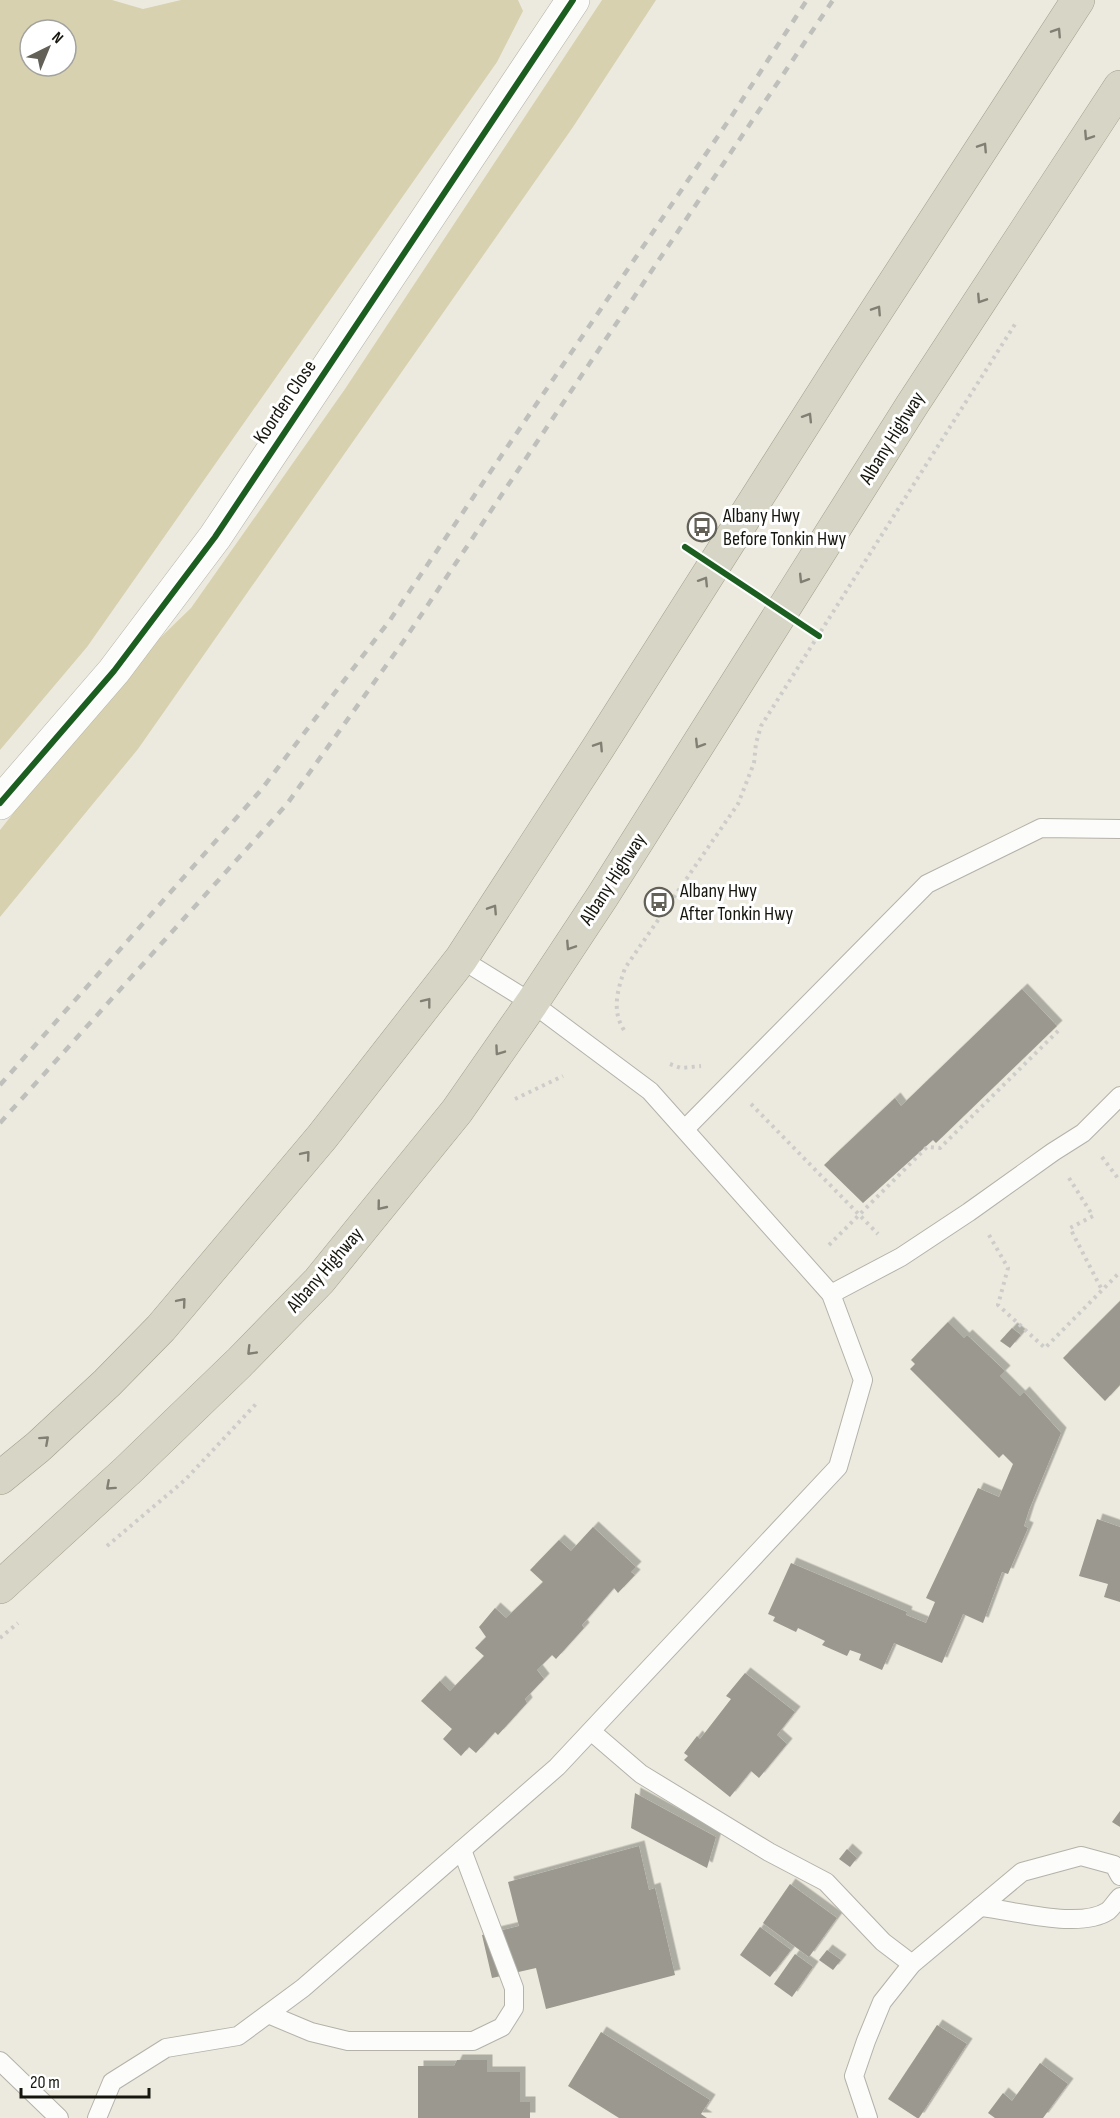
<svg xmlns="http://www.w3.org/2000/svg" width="1120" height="2118" font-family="'Sofia Sans Condensed',sans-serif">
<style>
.green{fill:#d7d1af;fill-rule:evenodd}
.building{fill:#9a988f;filter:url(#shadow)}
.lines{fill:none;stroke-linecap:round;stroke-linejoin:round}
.lane-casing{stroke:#b4b2a9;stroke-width:20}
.street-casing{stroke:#b4b2a9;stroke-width:34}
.highway-casing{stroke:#a29f8b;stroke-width:34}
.path{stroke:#cdccc9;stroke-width:4;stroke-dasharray:3 4.5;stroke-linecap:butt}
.lane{stroke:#fcfcfa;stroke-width:18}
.street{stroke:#fcfcfa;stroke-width:33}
.highway{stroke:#d7d5c6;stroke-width:33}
.rail{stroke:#bfbfbb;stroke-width:4.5;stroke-dasharray:8 8;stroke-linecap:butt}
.cycleway-casing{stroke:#fff;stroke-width:10}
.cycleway{stroke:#1b5e20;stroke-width:6}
.oneway{stroke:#817f73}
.labels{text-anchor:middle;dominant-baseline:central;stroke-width:6;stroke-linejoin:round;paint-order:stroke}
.street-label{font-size:20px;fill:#17160e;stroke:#fff}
.poi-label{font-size:20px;fill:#17160e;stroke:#fff;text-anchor:start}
</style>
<defs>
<filter id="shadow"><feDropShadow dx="5.5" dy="-5.5" stdDeviation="0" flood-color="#0004"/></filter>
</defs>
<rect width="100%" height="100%" fill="#eceade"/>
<g class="green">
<path d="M0 0H112L143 9 181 0H518L523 11 497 62 87 647 0 750ZM30 30H66V66H30Z"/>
<path d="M602 0H656L573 127 138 749 0 917V830L126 671 191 608 345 389Z"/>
</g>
<g class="building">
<path d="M1022 989 1057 1026 936 1143 933 1140 863 1203 824 1165 895 1098 901 1106Z"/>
<path d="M1120 1301V1385L1105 1401 1063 1358Z"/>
<path d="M948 1322 964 1338 967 1335 1005 1371 1000 1376 1020 1396 1024 1392 1061 1433 1029 1510 1024 1526 1028 1528 1008 1574 1002 1572 983 1623 963 1614 942 1663 894 1643 882 1670 859 1660 861 1654 850 1650 847 1656 822 1645 825 1641 798 1628 796 1632 773 1621 775 1617 768 1614 791 1563 907 1612 906 1615 926 1623 935 1602 926 1598 978 1488 999 1497 1013 1464 1003 1454 999 1458 910 1369 915 1364 911 1360Z"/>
<path d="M1012 1328 1021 1335 1010 1348 1000 1341Z"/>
<path d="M1097 1519 1120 1527V1602L1104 1597 1108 1584 1079 1576Z"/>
<path d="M593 1527 636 1567 631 1572 635 1575 618 1593 614 1588 582 1625 584 1628 556 1659 552 1655 537 1670 544 1679 525 1699 527 1703 498 1735 495 1732 476 1753 469 1747 461 1756 443 1739 452 1729 421 1701 440 1681 450 1691 484 1656 475 1648 486 1637 479 1627 495 1608 506 1618 543 1582 530 1570 559 1540 571 1551Z"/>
<path d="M745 1673 795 1712 777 1735 787 1744 759 1778 751 1771 730 1797 684 1760 688 1756 684 1753 697 1736 700 1739 731 1699 726 1696Z"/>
<path d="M635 1793 716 1837 707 1868 631 1828Z"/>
<path d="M1120 1811V1827L1112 1822Z"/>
<path d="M639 1846 649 1890 655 1888 675 1975 546 2009 536 1968 492 1978 482 1935 519 1926 508 1882Z"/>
<path d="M847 1849 857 1858 850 1867 839 1859Z"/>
<path d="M790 1884 837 1918 809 1957 763 1923Z"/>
<path d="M760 1927 791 1950 770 1977 740 1955Z"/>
<path d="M827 1950 841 1960 833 1970 819 1960Z"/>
<path d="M795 1954 813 1967 792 1997 774 1984Z"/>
<path d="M937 2025 967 2044 919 2118H917L888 2099Z"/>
<path d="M601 2032 710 2100 701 2114 707 2118H619L568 2086Z"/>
<path d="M457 2060H487V2072H520V2102H530V2118H418V2066H454Z"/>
<path d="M1040 2063 1068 2084 1043 2118H995L988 2113 1003 2093 1012 2101Z"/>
</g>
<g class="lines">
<g class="lane-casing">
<g id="lane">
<path d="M685 1129 927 884 1041 828 1120 829"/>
<path d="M831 1294 901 1257 969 1212 1053 1152 1083 1133 1120 1096"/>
<path d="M592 1732 641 1774 769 1852 826 1882 883 1942 912 1964"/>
<path d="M980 1907C1014 1910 1079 1930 1108 1911 1112 1908 1116 1901 1120 1897"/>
<path d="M268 2014 311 2032 348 2041H473L502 2027 514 2008V1988L462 1850"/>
<path d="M0 2061 59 2118"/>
<path d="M97 2118 112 2082 166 2048 238 2036 303 1988 557 1767 838 1467 863 1380 831 1294 650 1091 532 1003 461 959"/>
<path d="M868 2118 854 2076 866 2041 882 2002 912 1964 1022 1872 1081 1856 1114 1865 1120 1876"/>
</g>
</g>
<g class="street-casing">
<path id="street" d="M0 803 114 671 215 537 573 0"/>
</g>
<g class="highway-casing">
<g id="highway">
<path d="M0 1478 38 1447 107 1383 161 1328 322 1137 461 959 598 748 845 359 1078 0"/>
<path d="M0 1587 127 1471 239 1363 319 1281 457 1111 532 1003 602 897 912 405 1120 87"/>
</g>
</g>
<g class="path">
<path d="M624 1030C611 1010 618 989 625 968L738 804 754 763 756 743 761 726 1017 321"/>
<path d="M670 1064 681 1068 701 1066"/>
<path d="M515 1099 563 1076"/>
<path d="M751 1104 878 1234"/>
<path d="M1102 1157 1120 1181"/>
<path d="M1069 1178 1093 1216 1070 1228 1102 1290"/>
<path d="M989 1235 1008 1268 998 1305 1045 1348 1120 1272"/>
<path d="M829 1245 927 1147 940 1148 1059 1030"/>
<path d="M107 1546 185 1480 256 1404"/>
<path d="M0 1638 18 1623"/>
</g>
<use href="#lane" class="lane"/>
<use href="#street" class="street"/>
<use href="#highway" class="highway"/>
<g class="rail">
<path d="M0 1085 261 790 390 620 733 114 807 0"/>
<path d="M0 1123 287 804 403 642 833 0"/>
</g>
<g class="cycleway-casing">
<g id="cycleway">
<path d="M685 547 819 636"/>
<path d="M0 803 114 671 215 537 573 0"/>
</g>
</g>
<use href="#cycleway" class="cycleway"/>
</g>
<defs><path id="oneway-chevron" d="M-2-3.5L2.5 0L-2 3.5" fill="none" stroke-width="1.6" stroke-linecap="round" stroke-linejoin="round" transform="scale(1.5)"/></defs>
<g class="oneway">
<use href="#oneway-chevron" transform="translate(1057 32) rotate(-57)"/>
<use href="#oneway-chevron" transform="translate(1088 136) rotate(123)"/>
<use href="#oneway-chevron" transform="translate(983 147) rotate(-57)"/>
<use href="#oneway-chevron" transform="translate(981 299) rotate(123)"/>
<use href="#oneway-chevron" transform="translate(877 310) rotate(-57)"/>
<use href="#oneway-chevron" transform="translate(808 417) rotate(-58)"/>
<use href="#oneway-chevron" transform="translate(803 579) rotate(122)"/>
<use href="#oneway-chevron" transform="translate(704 581) rotate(-58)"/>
<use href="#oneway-chevron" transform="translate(699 744) rotate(122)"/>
<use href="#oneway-chevron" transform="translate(599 746) rotate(-57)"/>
<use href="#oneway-chevron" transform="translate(493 909) rotate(-57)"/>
<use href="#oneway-chevron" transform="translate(570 946) rotate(123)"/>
<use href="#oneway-chevron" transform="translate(427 1002) rotate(-52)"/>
<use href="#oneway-chevron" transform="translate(499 1051) rotate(125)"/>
<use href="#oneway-chevron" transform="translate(306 1155) rotate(-50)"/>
<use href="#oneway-chevron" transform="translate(381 1206) rotate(129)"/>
<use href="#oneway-chevron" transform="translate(182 1302) rotate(-50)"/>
<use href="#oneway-chevron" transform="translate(251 1351) rotate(134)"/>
<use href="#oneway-chevron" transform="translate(45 1440) rotate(-42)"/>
<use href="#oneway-chevron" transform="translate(110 1486) rotate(138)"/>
</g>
<defs>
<g id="bus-ring" transform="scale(1.5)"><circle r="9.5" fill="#fff" stroke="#626057" stroke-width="1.5"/><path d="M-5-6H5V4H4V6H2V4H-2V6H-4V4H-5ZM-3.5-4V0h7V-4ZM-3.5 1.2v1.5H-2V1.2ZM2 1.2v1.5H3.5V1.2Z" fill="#626057"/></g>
</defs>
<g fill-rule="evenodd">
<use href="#bus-ring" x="702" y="527"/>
<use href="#bus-ring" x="659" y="902"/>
</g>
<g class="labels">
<g class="street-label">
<text transform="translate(285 402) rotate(-56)">Koorden Close</text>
<text transform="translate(892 438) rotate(-58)">Albany Highway</text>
<text transform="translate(613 879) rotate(-57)">Albany Highway</text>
<text transform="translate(325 1270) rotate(-49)">Albany Highway</text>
</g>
<g class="poi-label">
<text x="723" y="516">Albany Hwy<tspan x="723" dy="23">Before Tonkin Hwy</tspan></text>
<text x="680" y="891">Albany Hwy<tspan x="680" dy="23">After Tonkin Hwy</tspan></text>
</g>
</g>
<g transform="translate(48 48) rotate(43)"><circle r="28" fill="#ffffff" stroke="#a2a29f" stroke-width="1.5"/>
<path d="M0-4.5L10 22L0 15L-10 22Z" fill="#626057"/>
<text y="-9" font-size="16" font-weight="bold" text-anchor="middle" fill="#17160e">N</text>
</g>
<path d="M21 2088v9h128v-9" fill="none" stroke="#17160e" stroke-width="3"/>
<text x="30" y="2088" font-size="18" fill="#17160e" stroke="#ffffff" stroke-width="4.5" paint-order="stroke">20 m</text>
</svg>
